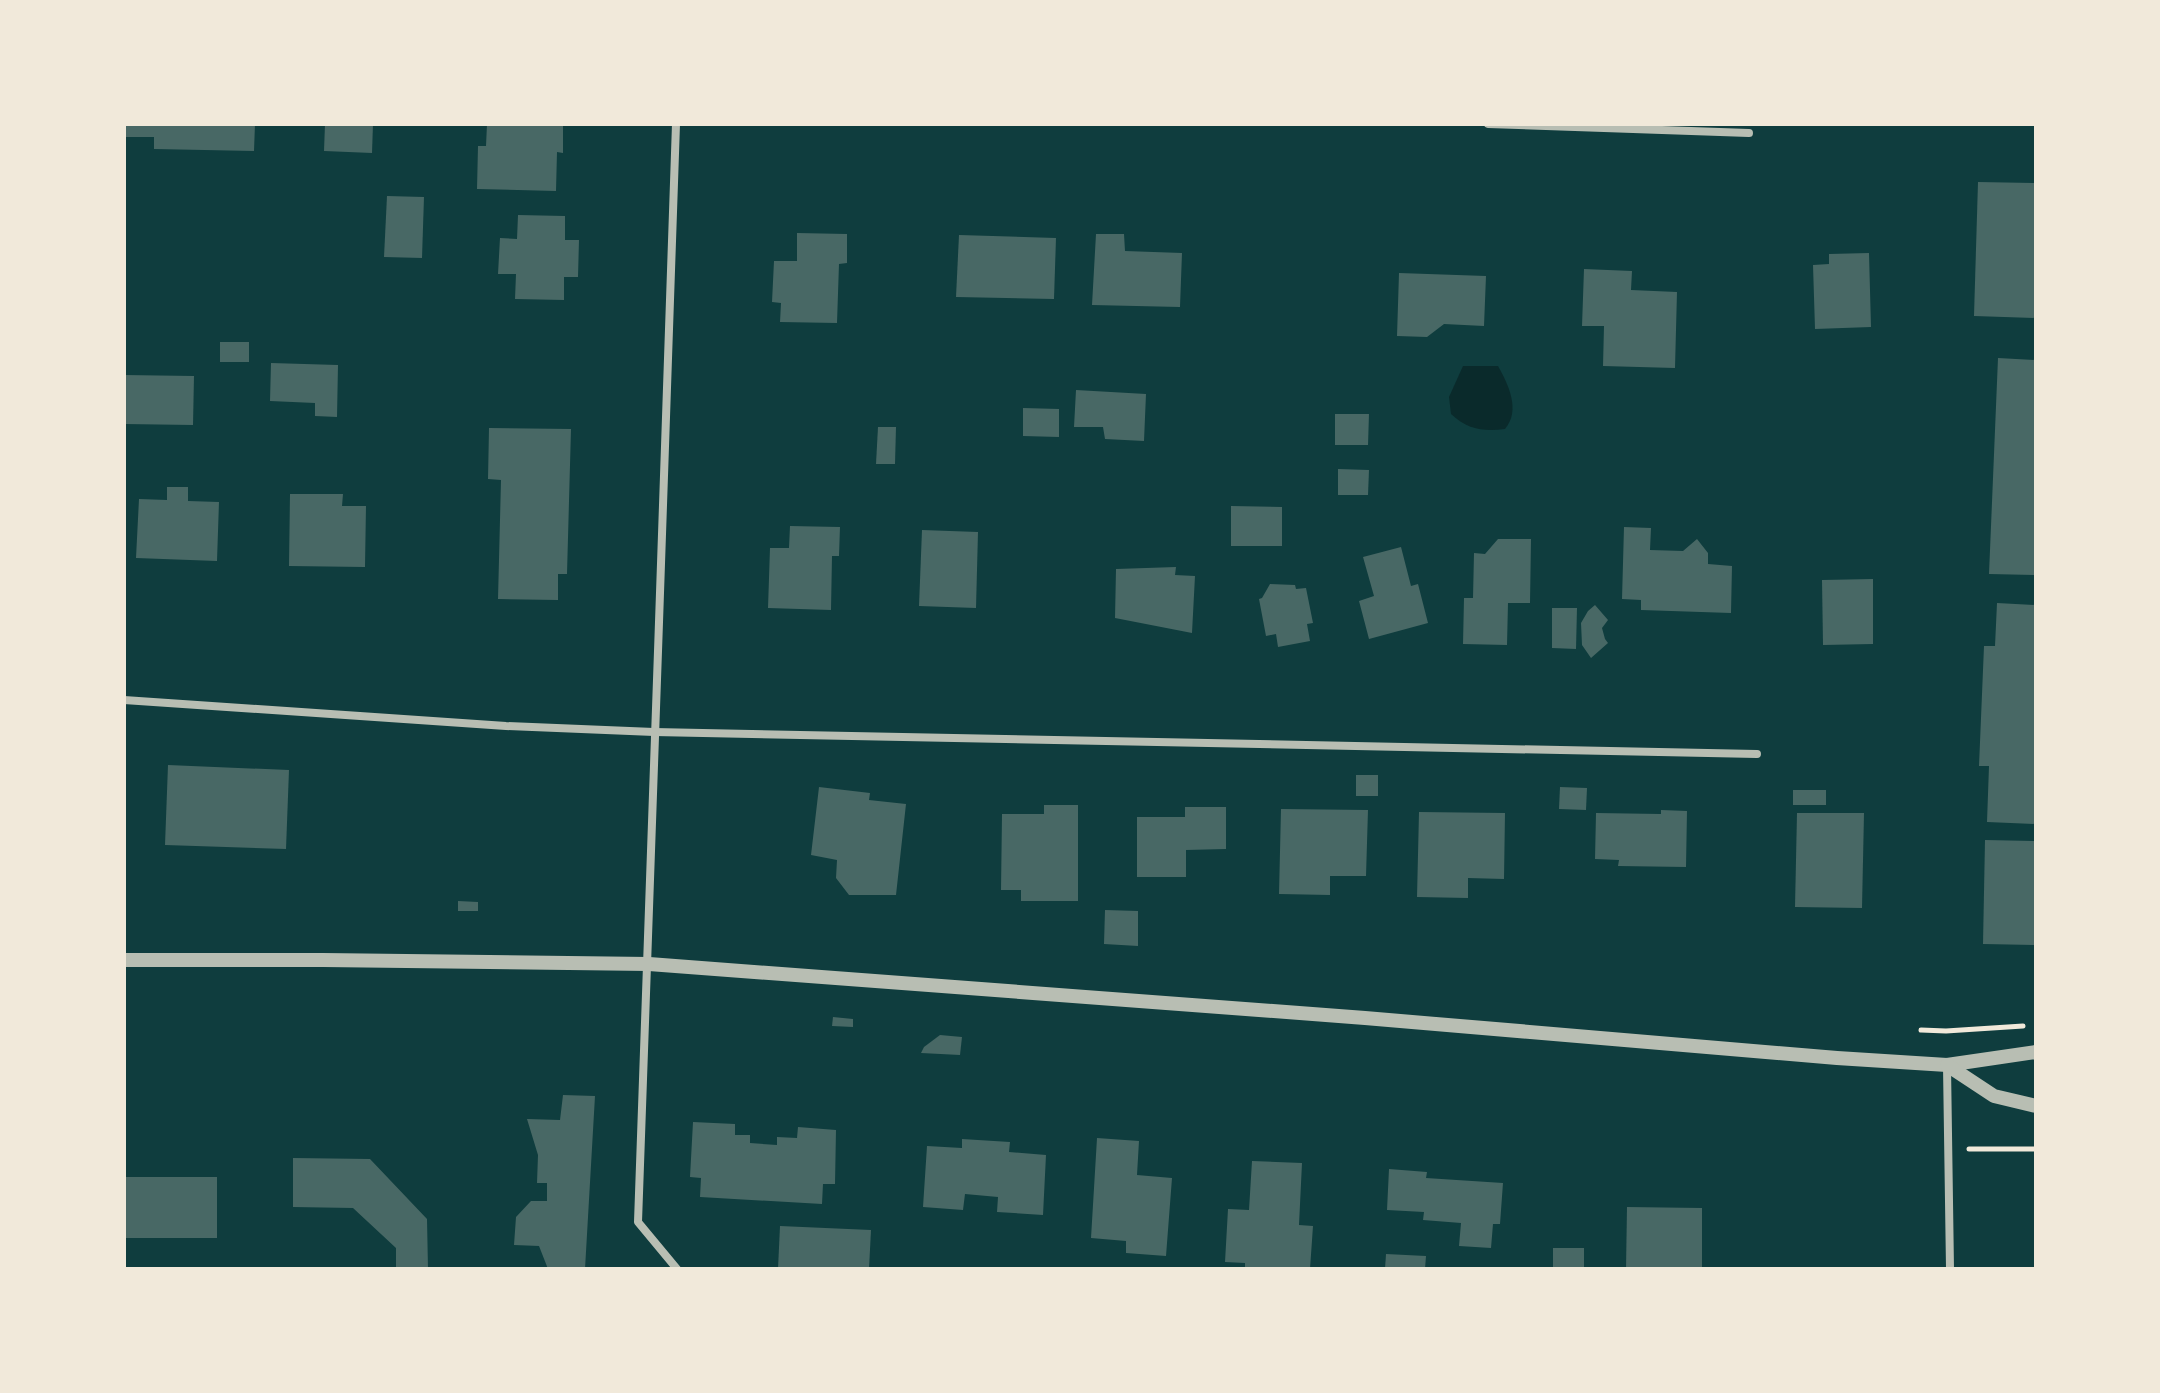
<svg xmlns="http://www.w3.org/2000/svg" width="2160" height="1393" font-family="'Nunito Sans',sans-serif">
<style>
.water{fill:#0a2a2b}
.building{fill:#486865}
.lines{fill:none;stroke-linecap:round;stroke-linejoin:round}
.path{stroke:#f1e9da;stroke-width:5}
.minor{stroke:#b8beb3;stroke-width:8}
.tertiary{stroke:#b8beb3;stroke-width:14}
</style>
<rect width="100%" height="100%" fill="#0f3d3e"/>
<path class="water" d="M1463 366H1498C1508 384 1521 410 1505 429 1483 432 1467 429 1451 414L1449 397Z"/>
<g class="building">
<path d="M124 124H255L254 151 154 149V137H124Z"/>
<path d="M325 124H373L372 153 324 151Z"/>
<path d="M487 124H563V153L557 152 556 191 477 189 478 146H486Z"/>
<path d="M1978 182 2036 183V318L1974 316Z"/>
<path d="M387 196 424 197 422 258 384 257Z"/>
<path d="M518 215 565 216V240H579L578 277H564V300L515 299 516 274H498L500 238 517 239Z"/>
<path d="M797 233 847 234V263L839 264 837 323 780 322 781 303 772 302 774 261H797Z"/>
<path d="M1096 234H1124L1125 251 1182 253 1180 307 1092 305Z"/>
<path d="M959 235 1056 238 1054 299 956 297Z"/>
<path d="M1869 253 1871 327 1815 329 1813 265 1829 264V254Z"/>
<path d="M1584 269 1632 271 1631 290 1677 292 1675 368 1603 366 1604 326H1582Z"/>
<path d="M1399 273 1486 276 1484 326 1444 324 1427 337 1397 336Z"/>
<rect x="220" y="342" width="29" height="20"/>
<path d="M1998 358 2036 360V575L1989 574Z"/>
<path d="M271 363 338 365 337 417 315 416V403L270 401Z"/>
<path d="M124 375 194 376 193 425 124 424Z"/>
<path d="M1076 390 1146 394 1144 441 1105 439 1103 427H1074Z"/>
<path d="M1023 408 1059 409V437L1023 436Z"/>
<path d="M1335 414H1369L1368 445H1335Z"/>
<path d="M878 427H896L895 464H876Z"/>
<path d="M489 428 571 429 567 574H558V600L498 599 501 480 488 479Z"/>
<path d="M1338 469 1369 470 1368 495H1338Z"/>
<path d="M167 487H188V501L219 502 217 561 136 558 139 499 167 500Z"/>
<path d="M290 494H343L342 506H366L365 567 289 566Z"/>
<path d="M1231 506 1282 507V546H1231Z"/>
<path d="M790 526 840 527 839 556H832L831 610 768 608 770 548H789Z"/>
<path d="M1624 527 1651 528 1650 550 1683 551 1697 539 1708 553V564L1732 566 1731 613 1641 610V600L1622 599Z"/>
<path d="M922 530 978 532 976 608 919 606Z"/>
<path d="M1498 539H1531L1530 603H1508L1507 645 1463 644 1464 598H1473L1474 553 1485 554Z"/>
<path d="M1401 547 1411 586 1418 584 1428 623 1369 639 1359 601 1374 596 1363 557Z"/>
<path d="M1176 567 1175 575 1195 576 1192 633 1115 618 1116 569Z"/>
<path d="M1873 579V644L1823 645 1822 580Z"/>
<path d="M1270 584 1295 585 1296 589 1306 588 1313 623 1307 624 1310 641 1278 647 1276 634 1266 636 1259 599 1262 598Z"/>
<path d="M1997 603 2036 605V824L1987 822 1989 766H1979L1984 646H1995Z"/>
<path d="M1595 605 1608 620 1602 628 1605 639 1608 643 1591 658 1582 645 1581 623 1588 611Z"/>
<path d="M1552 608H1577L1576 649 1552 648Z"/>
<path d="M168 765 289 770 286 849 165 845Z"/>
<rect x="1356" y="775" width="22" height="21"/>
<path d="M819 787 870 793 869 800 906 804 896 895H849L836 878 837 860 811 855Z"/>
<path d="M1560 787 1587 788 1586 810 1559 809Z"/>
<rect x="1793" y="790" width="33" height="15"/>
<path d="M1044 805H1078V901H1021V890H1001L1002 814H1044Z"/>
<path d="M1185 807H1226V849L1186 850V877H1137V817H1185Z"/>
<path d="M1281 809 1368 810 1366 876H1330V895L1279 894Z"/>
<path d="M1661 810 1687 811 1686 867 1618 866 1619 860 1595 859 1596 813 1661 814Z"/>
<path d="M1419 812 1505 813 1504 879 1468 878V898L1417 897Z"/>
<path d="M1797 813H1864L1862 908 1795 907Z"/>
<path d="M1985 840 2036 841 2034 945 1983 944Z"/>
<path d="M458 901 478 902V911H458Z"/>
<path d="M1105 910 1138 911V946L1104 944Z"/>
<path d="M833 1017 853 1019V1027L832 1026Z"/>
<path d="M940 1035 962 1037 960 1055 921 1053 924 1047Z"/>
<path d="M563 1095 595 1096 585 1269H548L539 1246 514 1245 516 1217 531 1201H547V1183H537L538 1155 527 1119 560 1120Z"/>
<path d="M693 1122 735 1124V1135H750V1143L777 1145V1137L797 1138 798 1127 836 1130 835 1184H823L822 1204 700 1197 701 1178 690 1177Z"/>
<path d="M1097 1138 1139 1141 1137 1175 1172 1178 1166 1256 1126 1253V1241L1091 1238Z"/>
<path d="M962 1139 1010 1142 1009 1152 1046 1155 1043 1215 997 1212 998 1197 965 1194 963 1210 923 1207 927 1146 962 1148Z"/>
<path d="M293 1158 370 1159 427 1219 428 1269H396V1248L353 1208 293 1207Z"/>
<path d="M1252 1161 1302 1163 1299 1225 1313 1226 1310 1269H1245V1263L1225 1262 1228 1209 1249 1210Z"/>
<path d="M1389 1169 1427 1172 1426 1178 1503 1183 1500 1224H1493L1491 1248 1459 1246 1461 1223 1423 1220 1424 1212 1387 1210Z"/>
<rect x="124" y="1177" width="93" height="61"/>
<path d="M1627 1207 1702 1208V1269H1626Z"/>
<path d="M780 1226 871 1230 869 1269H778Z"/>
<rect x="1553" y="1248" width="31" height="21"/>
<path d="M1386 1254 1426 1256 1425 1269H1385Z"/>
</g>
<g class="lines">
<g class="path">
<path d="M1921 1030 1946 1031 2023 1026"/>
<path d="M1969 1149H2036"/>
</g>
<g class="minor">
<path d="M676 124C661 490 654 856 638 1222L677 1269"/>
<path d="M1488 124 1749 133"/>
<path d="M124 700 506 726 654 732 1757 754"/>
<path d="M1947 1066 1950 1269"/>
</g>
<g class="tertiary">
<path d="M124 960H323L649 964 1365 1018 1837 1058 1947 1065 2036 1052"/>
<path d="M1947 1065 1994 1096 2036 1106"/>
</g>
</g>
<rect width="2160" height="1393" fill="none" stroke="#f1e9da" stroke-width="252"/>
</svg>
